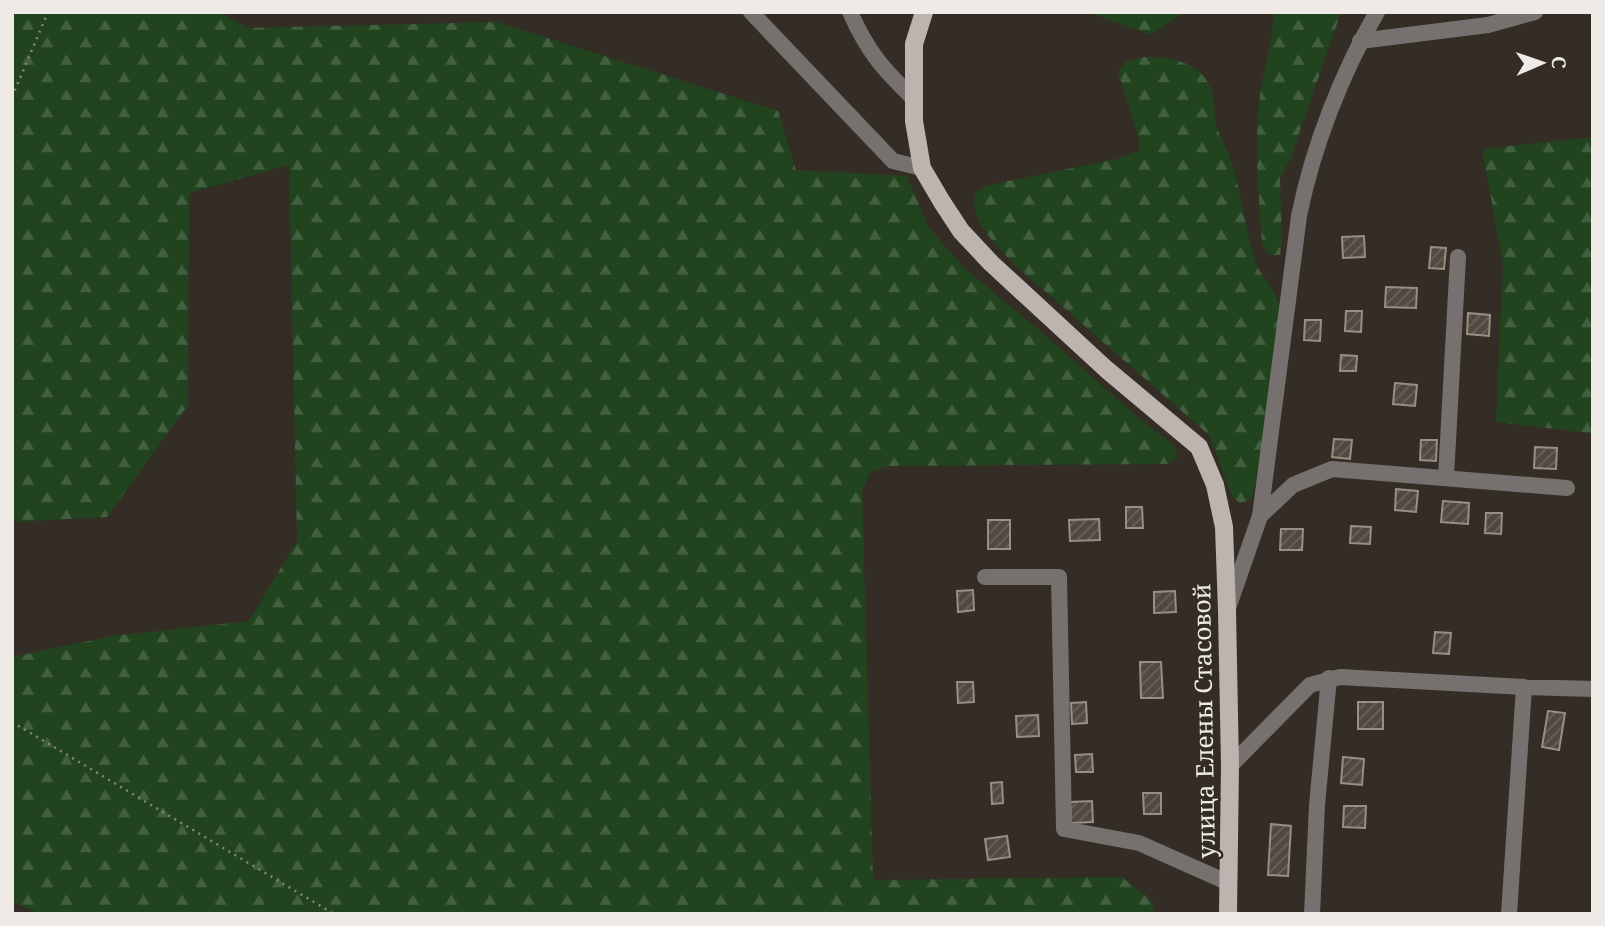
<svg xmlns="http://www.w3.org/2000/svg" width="1605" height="926" font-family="'Noto Serif',serif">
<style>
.forest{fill:url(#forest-firs)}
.building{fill:url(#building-hatch);stroke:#978e85;stroke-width:2}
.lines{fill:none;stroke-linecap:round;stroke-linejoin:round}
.path{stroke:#8a847e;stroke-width:2.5;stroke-dasharray:2 5;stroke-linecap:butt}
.minor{stroke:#76716f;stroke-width:16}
.major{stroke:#beb4af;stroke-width:18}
.labels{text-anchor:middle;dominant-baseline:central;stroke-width:5;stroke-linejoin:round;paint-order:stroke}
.street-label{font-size:24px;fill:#efeae6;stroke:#342d26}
</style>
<defs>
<pattern id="forest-firs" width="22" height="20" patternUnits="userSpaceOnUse" patternTransform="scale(1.75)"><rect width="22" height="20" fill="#21441e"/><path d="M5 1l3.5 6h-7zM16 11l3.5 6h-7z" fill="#425f3f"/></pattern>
<pattern id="building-hatch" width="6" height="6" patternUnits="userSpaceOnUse" patternTransform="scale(1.75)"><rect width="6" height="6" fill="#504841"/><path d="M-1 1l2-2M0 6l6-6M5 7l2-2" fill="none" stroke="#6a635c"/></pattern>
</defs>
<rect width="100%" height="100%" fill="#342d26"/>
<g class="forest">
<path d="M12 12H220L247 28 497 22 778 111 796 170 907 176 928 226 964 268 1040 331 1135 415 1172 444 1178 457 1168 464 889 466 871 472 862 490 873 880 1122 877 1153 902V914H38L12 901V657L112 636 249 621 297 541 289 165 189 193 188 405 107 517 12 522Z"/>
<path d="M1088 12H1184L1151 35Z"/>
<path d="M1273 12H1341L1291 157 1280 178 1282 243 1280 255H1269L1262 244C1259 197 1254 150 1259 103 1262 72 1274 43 1273 12Z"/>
<path d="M1144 57C1165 56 1196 61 1207 81 1216 95 1212 113 1217 128 1221 138 1226 148 1230 158 1241 190 1245 225 1254 258 1261 281 1279 287 1280 316L1263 444 1253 493 1248 501 1240 503 1233 498 1209 435 1013 263C995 243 967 220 976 191L989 185 1117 159 1138 151 1140 143 1118 72 1125 62Z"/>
<path d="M1593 137V437L1589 433 1496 422 1503 264 1482 149Z"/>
</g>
<g class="building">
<path d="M1364 236 1365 257 1343 258 1342 237Z"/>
<path d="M1431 247 1446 248 1444 269 1429 268Z"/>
<path d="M1386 287 1417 288 1416 308 1385 307Z"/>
<path d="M1346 311H1362L1361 332 1345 331Z"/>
<path d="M1468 313 1490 315 1489 336 1467 334Z"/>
<path d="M1305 320H1321L1320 341 1304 340Z"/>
<path d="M1341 355 1357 356 1356 371H1340Z"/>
<path d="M1395 383 1417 385 1415 406 1393 404Z"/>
<path d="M1334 439 1352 440 1350 459 1332 457Z"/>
<path d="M1421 440H1437L1436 461 1420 460Z"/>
<path d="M1535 447 1557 448 1556 469 1534 468Z"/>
<path d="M1396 489 1418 491 1416 512 1395 510Z"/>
<path d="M1443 501 1469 503 1468 524 1441 522Z"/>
<path d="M1126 507H1142L1143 528H1126Z"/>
<path d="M1486 513H1502L1501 534 1485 533Z"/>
<path d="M1099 519 1100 540 1070 541 1069 520Z"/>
<rect x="988" y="520" width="22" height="29"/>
<path d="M1351 526 1371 527 1370 544 1350 543Z"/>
<path d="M1281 529H1303L1302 550H1280Z"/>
<path d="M973 590 974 610 958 612 957 591Z"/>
<path d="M1175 591 1176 612 1154 613V592Z"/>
<path d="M1435 632 1451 633 1449 654 1433 653Z"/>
<path d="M1140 662H1161L1163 698H1141Z"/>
<path d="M957 682H973L974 702 958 703Z"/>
<path d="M1086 702 1087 723 1072 724 1071 703Z"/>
<rect x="1358" y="702" width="25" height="27"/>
<path d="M1548 711 1565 713 1559 750 1542 747Z"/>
<path d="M1038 715 1039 736 1017 737 1016 716Z"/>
<path d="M1092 754 1093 772H1076L1075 755Z"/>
<path d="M1343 757 1364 759 1362 785 1341 783Z"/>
<path d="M1002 782 1003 803 992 804 991 783Z"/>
<path d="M1143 793H1161V814H1144Z"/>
<path d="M1092 801 1093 822 1071 823 1070 802Z"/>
<path d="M1344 806H1366L1365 828 1343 827Z"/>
<path d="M1271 824 1291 826 1288 876 1268 875Z"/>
<path d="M1007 836 1010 857 988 860 985 839Z"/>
</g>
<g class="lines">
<g class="path">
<path d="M12 97 48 12"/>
<path d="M12 722 334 914"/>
</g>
<g class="minor">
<path d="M751 12 893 161 922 168"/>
<path d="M850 12C868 52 882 68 913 98"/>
<path d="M1360 41 1488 25 1535 12"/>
<path d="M1446 477 1458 257"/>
<path d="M1260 516 1293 485 1332 469 1567 488"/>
<path d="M985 577H1059L1064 829 1139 843 1229 883"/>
<path d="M1228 608 1260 516 1299 216C1313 146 1342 73 1377 12"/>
<path d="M1230 766 1310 685 1340 677 1524 687 1593 689"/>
<path d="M1312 914 1317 805 1329 678"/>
<path d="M1509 914 1524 687"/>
</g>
<path class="major" d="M924 12 914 44V121L922 168 942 202 961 231 991 263 1106 369 1199 447 1215 485 1224 527 1227 611 1230 766 1228 914"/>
</g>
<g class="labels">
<g class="street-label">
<text transform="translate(1203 721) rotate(-91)">улица Елены Стасовой</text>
</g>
</g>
<rect width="1605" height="926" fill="none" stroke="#efeae6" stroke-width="28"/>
<g transform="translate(1542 63) rotate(88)" stroke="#342d26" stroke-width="5" paint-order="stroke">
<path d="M0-5L12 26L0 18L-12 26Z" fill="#efeae6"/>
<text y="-10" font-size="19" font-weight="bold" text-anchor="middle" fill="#efeae6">С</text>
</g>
</svg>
